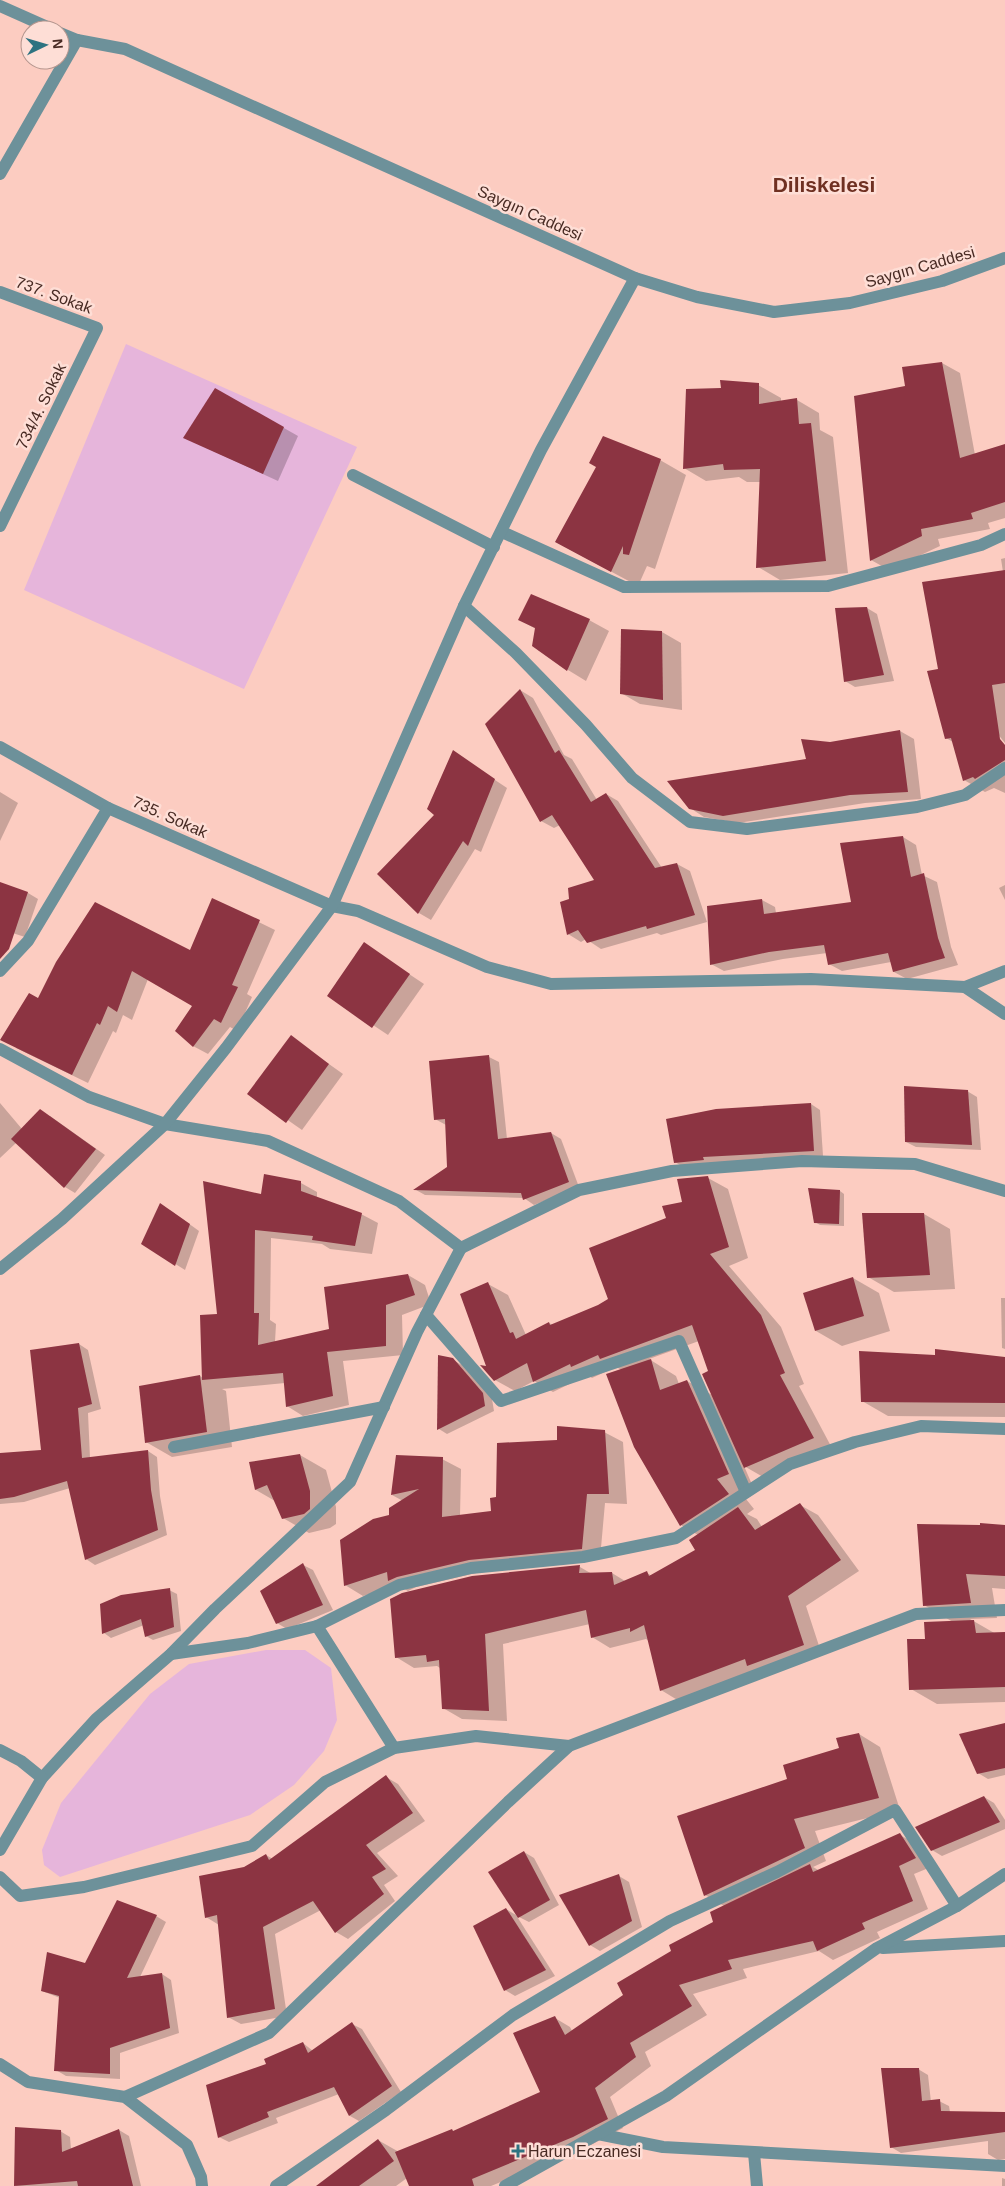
<svg xmlns="http://www.w3.org/2000/svg" width="1005" height="2186" font-family="Helvetica,sans-serif">
<style>
.green{fill:#e6b5db}
.shadow{fill:#0003;fill-rule:evenodd}
.building{fill:#8c3442}
.lines{fill:none;stroke-linecap:round;stroke-linejoin:round}
.minor{stroke:#6d919a;stroke-width:12}
.poi-dot{fill:#2e7381;stroke:#feded6;stroke-width:2}
.labels{text-anchor:middle;dominant-baseline:central;stroke-width:5;stroke-linejoin:round;paint-order:stroke}
.street-label{font-size:16px;fill:#482a23;stroke:#feded6}
.poi-label{font-size:16px;fill:#482a23;stroke:#feded6;text-anchor:start}
.district-label{font-size:21px;font-weight:bold;fill:#6f3022;stroke:#feded6}
</style>
<rect width="100%" height="100%" fill="#fcccc1"/>
<g class="green">
<path d="M126 344 357 447 244 689 24 590Z"/>
<path d="M266 1650H305L331 1668 337 1720 324 1751 294 1785 250 1815 60 1877 44 1865 42 1850 61 1803 150 1694 189 1664Z"/>
</g>
<g class="shadow">
<path d="M942 363 960 373 975 455 1005 449V518L988 523 990 529 938 539 940 546 889 570 871 560 906 387Z"/>
<path d="M758 385 781 398V402L797 400 819 413 820 430 833 437 848 573 780 580 758 567 761 482H747L739 477 706 481 684 468 722 389Z"/>
<path d="M215 389 298 436 278 481 185 438Z"/>
<path d="M660 460 686 475 655 569 647 566 638 586 556 542Z"/>
<path d="M1005 558V743L997 733 995 735 1005 747V793L994 788 985 792 964 780 953 742 946 738 939 670 1003 572 1001 559Z"/>
<path d="M532 596 589 620 609 631 586 681 568 670 536 629 520 620Z"/>
<path d="M867 608 877 614 894 681 855 687 845 681Z"/>
<path d="M662 632 681 643 682 710 640 704 621 693Z"/>
<path d="M520 690 533 698 564 755 572 759 597 800 606 794 618 801 662 868 677 864 690 871 707 922 661 935 657 933 601 949 586 939 581 942 568 934 571 900 596 881 560 825 554 828 541 821Z"/>
<path d="M900 731 914 739 921 799 865 803 738 823 704 817 690 808 808 760 830 743Z"/>
<path d="M453 752 507 788 481 852 475 849 431 920 419 913 379 874 436 815Z"/>
<path d="M0 792 18 803 0 841Z"/>
<path d="M903 837 916 845 922 875 937 882 951 947 958 965 907 979 894 972 891 962 842 971 829 964 827 953 783 959 724 971 711 964 762 900 775 907 776 913 852 903Z"/>
<path d="M0 884 28 893 38 899 25 937 0 929Z"/>
<path d="M1005 885V900L999 888Z"/>
<path d="M213 900 275 930 247 994 252 997 237 1031 230 1027 208 1054 193 1046 194 1006 148 979 132 1020 123 1015 116 1033 113 1031 88 1083 16 1048 39 1000 190 951Z"/>
<path d="M364 944 424 984 388 1035 328 995Z"/>
<path d="M291 1037 343 1074 302 1130 249 1093Z"/>
<path d="M489 1057 499 1062 507 1139 551 1133 561 1139 579 1187 534 1205 524 1198 425 1195 416 1190 448 1168 446 1125 435 1119Z"/>
<path d="M967 1091 977 1097 981 1150 916 1147 906 1142Z"/>
<path d="M0 1103 22 1129 50 1116 105 1155 75 1193 65 1187 17 1142 0 1158Z"/>
<path d="M811 1104 820 1110 823 1156 685 1168 675 1162Z"/>
<path d="M708 1178 728 1189 748 1258 729 1266 781 1327 804 1384 799 1386 833 1450 765 1478 744 1466 754 1489 742 1494 754 1509 747 1514 757 1519 762 1527 800 1505 818 1515 859 1571 806 1606 822 1655 679 1701 661 1690 649 1641 646 1639 610 1648 592 1637 590 1624 503 1644 507 1721 462 1719 443 1708 440 1668 437 1666 414 1668 396 1657 473 1577 580 1567 592 1574 612 1573 625 1581 647 1573 652 1576 697 1551 698 1535 681 1525 622 1370 616 1367 592 1378 588 1375 553 1392 534 1381 515 1391 495 1380 488 1368V1284L508 1295 526 1335 549 1323 553 1325 598 1306 609 1299 667 1218ZM699 1341 710 1372 714 1396 687 1381 679 1384 676 1376 649 1359Z"/>
<path d="M301 1183 317 1192V1198L361 1214 378 1223 372 1254 330 1249 322 1244 271 1238 270 1320 276 1324 275 1342 330 1330 408 1275 425 1285 431 1304 402 1315 403 1355 343 1361 349 1405 303 1416 287 1406 285 1383 222 1389 226 1391 232 1447 172 1457 146 1442 200 1376 203 1378 218 1316 262 1195Z"/>
<path d="M840 1191 844 1194V1226L820 1225 815 1222Z"/>
<path d="M170 1210 199 1231 185 1270 142 1243Z"/>
<path d="M924 1214 950 1229 955 1289 894 1292 868 1277Z"/>
<path d="M853 1278 879 1293 890 1331 842 1346 816 1331Z"/>
<path d="M1001 1298H1005V1349L1002 1348Z"/>
<path d="M79 1344 88 1350 101 1409 88 1413 90 1458 148 1451 157 1457 160 1496 167 1535 95 1565 86 1559 70 1488 24 1502 0 1504V1454L43 1452Z"/>
<path d="M1005 1358V1417L888 1416 862 1401Z"/>
<path d="M453 1360 462 1365 492 1399 494 1411 447 1434 439 1429Z"/>
<path d="M604 1432 623 1442 627 1504 605 1503 600 1559 489 1570 416 1587 408 1591 397 1585 363 1596 345 1585 390 1516 403 1501 392 1495 442 1459 461 1469 460 1516 492 1512 498 1498 558 1441Z"/>
<path d="M300 1455 326 1470 336 1507V1524L330 1528 309 1533 283 1518 275 1501 256 1490 251 1463Z"/>
<path d="M1005 1526V1589L992 1588 997 1618 970 1619 996 1634 1005 1633V1702L937 1704 911 1689 926 1641 953 1622 924 1605Z"/>
<path d="M303 1565 313 1570 333 1610 287 1629 277 1623Z"/>
<path d="M169 1590 177 1594 181 1631 153 1640 146 1636 144 1625 111 1638 104 1633 101 1605Z"/>
<path d="M1005 1724V1775L988 1779 978 1773Z"/>
<path d="M859 1734 880 1747 900 1810 815 1831 826 1861 813 1867 820 1871 900 1835 916 1844 931 1867 914 1874 928 1909 877 1932 880 1938 833 1960 819 1951 743 1969 747 1978 693 1994 707 2015 645 2052 651 2066 610 2097 623 2128 589 2146 491 2186H410L407 2178 396 2186H341L378 2140 399 2152 452 2131 454 2132 542 2092 555 2018 570 2027 572 2031 625 1995 673 1952 715 1923 724 1906 705 1895 679 1817 789 1780 841 1749Z"/>
<path d="M386 1777 398 1784 425 1821 377 1853 398 1876 384 1885 395 1901 348 1939 336 1932 321 1910 275 1934 287 2016 241 2024 228 2017 219 1925 206 1917 244 1868 266 1855 273 1859Z"/>
<path d="M984 1797 994 1803 1005 1820V1829L942 1856 932 1850 917 1827Z"/>
<path d="M524 1852 534 1858 559 1905 529 1922 519 1917Z"/>
<path d="M619 1876 629 1882 642 1927 600 1951 590 1945Z"/>
<path d="M506 1909 516 1915 555 1976 515 1996 505 1990Z"/>
<path d="M156 1916 166 1922 140 1977 162 1974 171 1980 179 2033 120 2053V2079L66 2076 56 2070 60 1998 42 1991 85 1965Z"/>
<path d="M352 2024 362 2029 401 2092 359 2121 350 2116 339 2094 276 2118 278 2123 229 2142 219 2137 303 2043 313 2051Z"/>
<path d="M918 2069 928 2075 931 2102 939 2101 949 2106 950 2112 1005 2113V2159L998 2160 988 2154V2141L901 2153 891 2147Z"/>
<path d="M16 2129 60 2131 70 2137 71 2149 119 2130 129 2136 141 2186H16Z"/>
<path d="M1002 2178 1005 2179V2186H1002Z"/>
</g>
<g class="building">
<path d="M942 362 960 458 1005 444V502L971 513 973 519 921 529 922 536 870 561 854 396 905 386 902 367Z"/>
<path d="M720 380 759 383V404L797 398 799 424 811 423 826 561 756 568 760 469 724 470 723 464 683 469 686 389 721 388Z"/>
<path d="M215 388 284 427 263 474 183 438Z"/>
<path d="M603 436 661 459 629 555 623 554V546L611 572 555 542 596 467 589 463Z"/>
<path d="M1005 570V683L992 685 1000 739 1005 745V760L975 779 973 777 963 781 951 738 945 739 927 671 938 669 922 582Z"/>
<path d="M531 594 590 619 567 671 532 646 535 628 518 620Z"/>
<path d="M867 607 884 675 844 682 835 608Z"/>
<path d="M621 629 662 631 663 700 620 694Z"/>
<path d="M520 689 555 753 559 750 591 802 606 793 655 868 677 863 695 915 647 929 646 926 587 943 578 930 567 935 560 902 569 899 568 888 594 880 552 815 540 822 485 724Z"/>
<path d="M900 730 908 792 850 795 723 816 689 809 667 781 806 759 801 739 830 742Z"/>
<path d="M453 750 495 779 468 846 463 841 418 914 377 874 434 815 427 809Z"/>
<path d="M903 836 911 877 924 873 938 938 945 958 893 972 888 953 828 965 824 945 769 952 710 965 707 906 762 899 764 914 851 902 840 843Z"/>
<path d="M0 882 28 892 9 949 0 959Z"/>
<path d="M212 898 260 920 232 985 238 987 221 1023 214 1019 193 1047 175 1031 192 1006 132 971 117 1012 108 1006 100 1025 97 1023 72 1075 0 1040 29 993 38 998 56 962 95 902 190 950Z"/>
<path d="M364 942 410 974 372 1028 327 996Z"/>
<path d="M291 1035 329 1064 286 1123 247 1094Z"/>
<path d="M489 1055 498 1139 551 1132 569 1182 523 1200 521 1193 413 1190 447 1167 445 1119 434 1120 429 1061Z"/>
<path d="M904 1086 968 1090 972 1145 905 1142Z"/>
<path d="M811 1103 814 1151 703 1157 704 1160 674 1163 666 1119 716 1109Z"/>
<path d="M40 1109 96 1149 64 1188 11 1139Z"/>
<path d="M264 1174 301 1181V1191L362 1213 355 1246 312 1240 313 1236 255 1230 254 1313H259L258 1345 329 1329 324 1287 408 1274 415 1295 386 1305V1346L327 1352 333 1396 286 1407 283 1373 202 1380 200 1315 217 1314 203 1181 261 1194Z"/>
<path d="M708 1176 729 1247 710 1254 761 1315 785 1373 780 1375 814 1438 744 1468 702 1374 708 1371 692 1325 600 1359 598 1355 571 1367 570 1364 533 1382 527 1363 494 1381 480 1365 486 1366 460 1294 488 1282 510 1333 513 1332 516 1339 549 1322 550 1325 598 1305 608 1299 589 1248 666 1218 662 1206 682 1202 677 1179Z"/>
<path d="M808 1188 840 1190 839 1224 814 1223Z"/>
<path d="M160 1203 190 1224 175 1266 141 1244Z"/>
<path d="M862 1213H924L930 1275 867 1278Z"/>
<path d="M853 1277 864 1316 815 1331 803 1293Z"/>
<path d="M79 1343 92 1404 78 1408 82 1458 148 1450 151 1490 158 1530 85 1560 67 1481 14 1497 0 1499V1453L41 1450 30 1350Z"/>
<path d="M935 1349 1005 1357V1403L861 1402 859 1351 935 1355Z"/>
<path d="M438 1355 453 1358 483 1393 485 1406 437 1430Z"/>
<path d="M651 1359 660 1390 687 1380 729 1474 717 1479 729 1494 680 1526 634 1447 606 1374Z"/>
<path d="M200 1375 207 1432 145 1443 139 1386Z"/>
<path d="M557 1426 605 1430 609 1494H587L582 1549 469 1560 397 1577 388 1581 387 1572 344 1586 340 1540 373 1519 389 1515V1508L419 1489 391 1495 396 1455 443 1457 442 1517 491 1511 490 1498 496 1497 497 1443 557 1440Z"/>
<path d="M300 1454 310 1491V1509L304 1514 282 1519 267 1485 255 1490 249 1462Z"/>
<path d="M800 1503 841 1560 788 1596 804 1645 747 1666 745 1659 660 1691 644 1625 630 1632V1628L591 1638 586 1610 485 1634 489 1711 442 1709 439 1660 427 1662 426 1655 395 1658 390 1599 402 1593 472 1576 580 1565 579 1573 612 1572 614 1585 647 1571 649 1576 695 1550 689 1540 738 1507 755 1530Z"/>
<path d="M980 1523 1005 1525V1576L966 1574 971 1603 923 1606 917 1524 980 1525Z"/>
<path d="M303 1563 323 1605 276 1624 260 1591Z"/>
<path d="M170 1588 174 1627 145 1637 141 1619 102 1634 100 1604 121 1595Z"/>
<path d="M974 1620 976 1633 1005 1632V1687L909 1690 907 1639H925L924 1622Z"/>
<path d="M1005 1723V1768L977 1774 959 1734Z"/>
<path d="M859 1733 879 1798 794 1819 805 1848 704 1896 677 1816 787 1779 783 1765 839 1748 836 1738Z"/>
<path d="M386 1775 413 1813 366 1845 386 1869 372 1877 384 1894 335 1933 313 1901 263 1927 275 2009 227 2018 217 1915 205 1918 199 1876 244 1867 266 1854 269 1860Z"/>
<path d="M984 1796 1000 1822 931 1851 915 1827Z"/>
<path d="M900 1833 916 1858 899 1866 913 1901 862 1923 865 1929 817 1951 813 1941 728 1960 732 1969 679 1985 692 2006 630 2043 636 2057 595 2088 608 2119 573 2137 472 2179 474 2186H409L395 2152 452 2129 453 2131 540 2092 513 2033 555 2016 565 2035 623 1995 617 1983 671 1951 669 1945 713 1922 710 1912 810 1864 813 1872Z"/>
<path d="M524 1851 550 1900 518 1918 488 1872Z"/>
<path d="M619 1874 632 1921 589 1946 559 1895Z"/>
<path d="M117 1900 157 1915 127 1978 162 1973 170 2028 110 2048V2074L54 2071 59 1996 41 1991 47 1952 85 1963Z"/>
<path d="M506 1908 546 1970 504 1991 473 1926Z"/>
<path d="M352 2022 392 2086 349 2116 334 2087 267 2112 269 2117 218 2138 206 2085 266 2064 264 2059 303 2042 308 2053Z"/>
<path d="M881 2068H919L922 2101 940 2099 941 2111 1005 2112V2132L890 2148Z"/>
<path d="M15 2127 61 2130 62 2152 119 2129 133 2186H78L77 2181 14 2186Z"/>
<path d="M378 2139 394 2161 359 2186H316Z"/>
</g>
<g class="lines">
<g class="minor">
<path d="M0 6 54 30"/>
<path d="M60 33 77 40 125 49 635 278 697 297 774 312 850 303 942 281 1005 258"/>
<path d="M0 174 77 40"/>
<path d="M0 292 97 328 0 526"/>
<path d="M353 475 494 547"/>
<path d="M502 532 624 587 828 586 981 545 1005 534"/>
<path d="M464 606 516 653 586 725 632 778 690 822 747 829 917 807 965 795 1005 768"/>
<path d="M0 747 108 808 332 906 358 911 487 967 551 984 811 979 965 987 1005 971"/>
<path d="M0 971 28 941 108 808"/>
<path d="M965 987 1005 1014"/>
<path d="M0 1049 89 1097 165 1124 268 1141 399 1201 461 1248 417 1332 350 1482 215 1609 171 1654 96 1719 42 1778 0 1850"/>
<path d="M461 1248 579 1190 672 1171 802 1161 915 1164 1005 1191"/>
<path d="M0 1269 62 1219 165 1124 226 1048 332 906 464 606 541 450 635 278"/>
<path d="M426 1315 501 1401 679 1341 746 1492"/>
<path d="M174 1447 384 1407"/>
<path d="M317 1626 394 1748"/>
<path d="M171 1654 248 1643 317 1626 399 1585 471 1568 583 1557 676 1538 790 1464 855 1442 921 1426 1005 1429"/>
<path d="M0 1750 21 1761 42 1778"/>
<path d="M0 1877 20 1896 84 1887 252 1846 325 1782 394 1748 476 1736 569 1746"/>
<path d="M883 1948 1005 1941"/>
<path d="M0 2064 28 2082 125 2097 187 2145 201 2177 202 2186"/>
<path d="M125 2097 269 2033 508 1802 569 1746 916 1614 1005 1610"/>
<path d="M598 2134 663 2147 1005 2166"/>
<path d="M754 2153 757 2186"/>
<path d="M276 2186 386 2110 513 2015 670 1921 777 1872 895 1810 957 1906"/>
<path d="M505 2186 666 2096 877 1948 957 1906 1005 1874"/>
</g>
</g>
<path class="poi-dot" d="M515.5 2143.5h5v5h5v5h-5v5h-5v-5h-5v-5h5z"/>
<g class="labels">
<g class="street-label">
<text transform="translate(530 213) rotate(24)">Saygın Caddesi</text>
<text transform="translate(920 267) rotate(-16)">Saygın Caddesi</text>
<text transform="translate(54 295) rotate(20)">737. Sokak</text>
<text transform="translate(41 406) rotate(-64)">734/4. Sokak</text>
<text transform="translate(170 817) rotate(24)">735. Sokak</text>
</g>
<g class="poi-label">
<text x="528" y="2151">Harun Eczanesi</text>
</g>
<g class="district-label">
<text x="824" y="184">Diliskelesi</text>
</g>
</g>
<g transform="translate(45 45) rotate(85)"><circle r="24" fill="#feded6" stroke="#b5968e"/>
<path d="M0-4L9 19L0 12L-9 19Z" fill="#2e7381"/>
<text y="-8" font-size="14" font-weight="bold" text-anchor="middle" fill="#482a23">N</text>
</g>
</svg>
